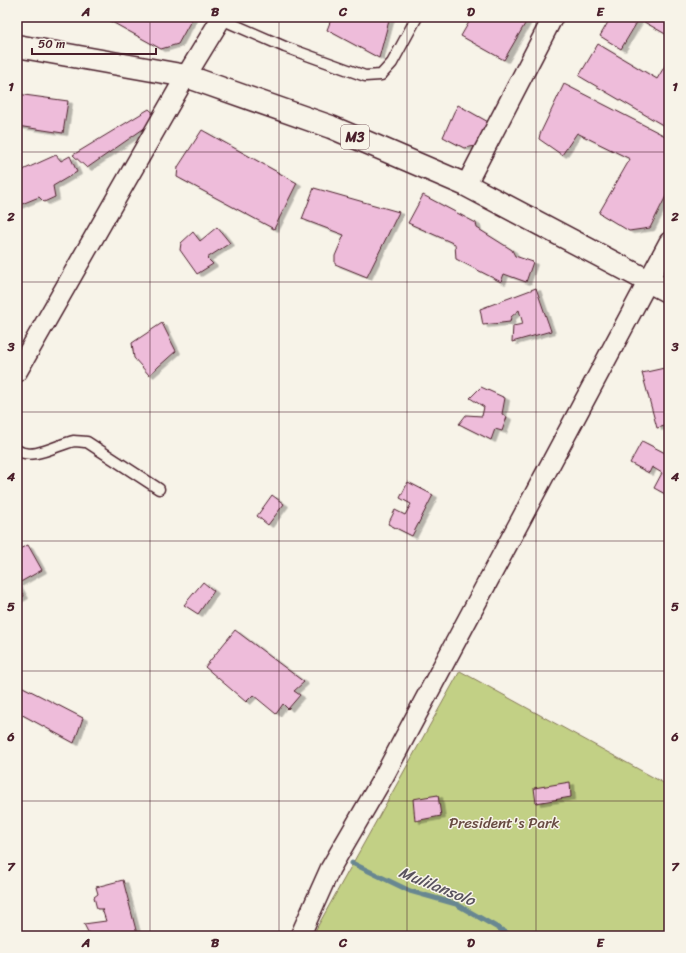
<svg xmlns="http://www.w3.org/2000/svg" width="686" height="953" font-family="Sriracha,sans-serif">
<style>
.green{fill:#c2d085;stroke:#867858}
.lines{fill:none;stroke-linecap:round;stroke-linejoin:round}
.stream{stroke:#688791;stroke-width:5}
.building{fill:#eebcda;stroke:#4a1f2b;filter:url(#shadow)}
.service-casing{stroke:#4a1f2b;stroke-width:13}
.minor-casing{stroke:#4a1f2b;stroke-width:22}
.primary-casing{stroke:#4a1f2b;stroke-width:25}
.service{stroke:#f7f3e8;stroke-width:10}
.minor{stroke:#f7f3e8;stroke-width:19}
.primary{stroke:#f7f3e8;stroke-width:22}
.grid{fill:none;stroke:#4a1f2b;stroke-width:1;stroke-opacity:0.55}
.labels{text-anchor:middle;dominant-baseline:central;stroke-width:3;stroke-linejoin:round;paint-order:stroke}
.shield{fill:#f7f3e8;stroke:#7e5f64;stroke-width:1}
.shield-label{font-size:14px;font-weight:bold;fill:#4a1f2b}
.park-label{font-size:15px;fill:#684b42;stroke:#f7f3e8}
.water-label{font-size:16px;font-style:italic;fill:#59535e;stroke:#f7f3e8}
.neatline{fill:none;stroke:#4a1f2b;stroke-width:1.5}
.grid-label{font-size:13px;text-anchor:middle;font-weight:bold;fill:#4a1f2b}
</style>
<defs>
<filter id="shadow"><feDropShadow dx="4.5" dy="2.5" stdDeviation="0" flood-color="#0004"/></filter>
</defs>
<rect width="100%" height="100%" fill="#f7f3e8"/>
<filter id="ink" filterUnits="userSpaceOnUse"><feTurbulence type="fractalNoise" baseFrequency=".025" numOctaves="2"/><feDisplacementMap in="SourceGraphic" scale="8" xChannelSelector="R" yChannelSelector="G"/><feConvolveMatrix kernelMatrix="1 2 1 2 8 2 1 2 1" color-interpolation-filters="sRGB"/></filter>
<g filter="url(#ink)">
<path class="green" d="M460 671 669 786V936H316L315 931Z"/>
<g class="lines">
<path class="stream" d="M352 863 410 891 456 904 512 936"/>
</g>
<g class="building">
<path d="M103 17H193L178 44 161 49Z"/>
<path d="M332 17H390L379 58 327 30Z"/>
<path d="M472 17H529L504 60 461 36Z"/>
<path d="M611 17H669V36L639 19 621 49 600 36Z"/>
<path d="M598 44 657 79 669 59V123L666 127 579 76Z"/>
<path d="M564 84 669 138V190L650 228 629 231 599 213 630 159 577 133 562 155 539 139 540 134Z"/>
<path d="M17 94 68 101 63 133 17 126Z"/>
<path d="M458 105 490 123 476 146 464 148 443 137 454 112Z"/>
<path d="M149 109 159 118 87 168 73 155Z"/>
<path d="M202 130 297 183 274 229 177 177 178 167Z"/>
<path d="M56 155 61 161 70 156 77 172 53 186 55 197 44 202 39 197 17 206V177L25 169Z"/>
<path d="M314 188 399 212 367 277 335 264V256L344 235 302 219Z"/>
<path d="M423 195 476 223 477 228 512 250 515 256 533 262 526 282 504 274 501 282 456 259 455 244 408 223Z"/>
<path d="M217 227 230 243 207 258 213 264 197 274 180 250 181 243 193 232 200 241Z"/>
<path d="M536 288 551 331 512 342 513 326 523 324 519 310 511 317 510 322 483 325 480 309Z"/>
<path d="M162 323 176 351 149 375 134 358 132 343Z"/>
<path d="M669 367V425L657 428 642 373Z"/>
<path d="M481 387 505 398 502 414 507 417 502 431 495 429 491 440 459 424 466 415 482 416 484 407 470 398Z"/>
<path d="M642 441 669 455V496L654 488 662 473 652 467 649 473 630 463Z"/>
<path d="M408 482 433 495 412 536 388 524 395 510 405 515 411 504 400 498Z"/>
<path d="M272 495 284 504 268 525 257 516Z"/>
<path d="M28 545 42 570 17 584 24 596 17 600V550Z"/>
<path d="M203 582 214 591 198 614 184 605Z"/>
<path d="M235 630 304 682 294 691 300 695 288 709 283 704 276 714 253 695 246 702 205 667Z"/>
<path d="M17 684 83 718 74 743 17 712Z"/>
<path d="M570 782 571 797 536 803 534 788Z"/>
<path d="M438 795 441 816 415 821 413 799Z"/>
<path d="M123 880 137 934 131 936H90L84 924 106 921 102 909H97L94 897 98 894 96 887Z"/>
</g>
<g class="lines">
<g class="service-casing">
<g id="service">
<path d="M221 19 285 47 365 76 381 75 392 63 417 17"/>
<path d="M17 450C33 461 58 444 74 441 78 441 83 442 87 442L159 489"/>
</g>
</g>
<g class="minor-casing">
<g id="minor">
<path d="M466 185 553 17"/>
<path d="M17 372 186 76 222 17"/>
<path d="M300 936 330 869 384 776 669 242"/>
</g>
</g>
<g class="primary-casing">
<path id="primary" d="M17 46 186 76 331 127 466 185 669 292"/>
</g>
<use href="#service" class="service"/>
<use href="#minor" class="minor"/>
<use href="#primary" class="primary"/>
</g>
</g>
<path class="grid" d="M150 17V936M279 17V936M407 17V936M536 17V936M17 152H669M17 282H669M17 412H669M17 541H669M17 671H669M17 801H669"/>
<g class="labels">
<rect class="shield" x="341" y="125" width="28" height="24" rx="3"/>
<g class="shield-label">
<text x="355" y="137">M3</text>
</g>
<g class="park-label">
<text x="504" y="823">President's Park</text>
</g>
<g class="water-label">
<text transform="translate(437 886) rotate(22)">Mulilansolo</text>
</g>
</g>
<rect width="686" height="953" fill="none" stroke="#f7f3e8" stroke-width="44"/>
<path d="M32 48v6h124v-6" fill="none" stroke="#4a1f2b" stroke-width="2"/>
<text x="38" y="48" font-size="12" fill="#4a1f2b" stroke="#f7f3e8" stroke-width="3" paint-order="stroke">50 m</text>
<rect x="22" y="22" width="642" height="909" class="neatline"/>
<g class="grid-label">
<text x="86" y="16">A</text>
<text x="215" y="16">B</text>
<text x="343" y="16">C</text>
<text x="471" y="16">D</text>
<text x="600" y="16">E</text>
<text x="11" y="91">1</text>
<text x="675" y="91">1</text>
<text x="11" y="221">2</text>
<text x="675" y="221">2</text>
<text x="11" y="351">3</text>
<text x="675" y="351">3</text>
<text x="11" y="481">4</text>
<text x="675" y="481">4</text>
<text x="11" y="611">5</text>
<text x="675" y="611">5</text>
<text x="11" y="741">6</text>
<text x="675" y="741">6</text>
<text x="11" y="871">7</text>
<text x="675" y="871">7</text>
<text x="86" y="947">A</text>
<text x="215" y="947">B</text>
<text x="343" y="947">C</text>
<text x="471" y="947">D</text>
<text x="600" y="947">E</text>
</g>
</svg>
